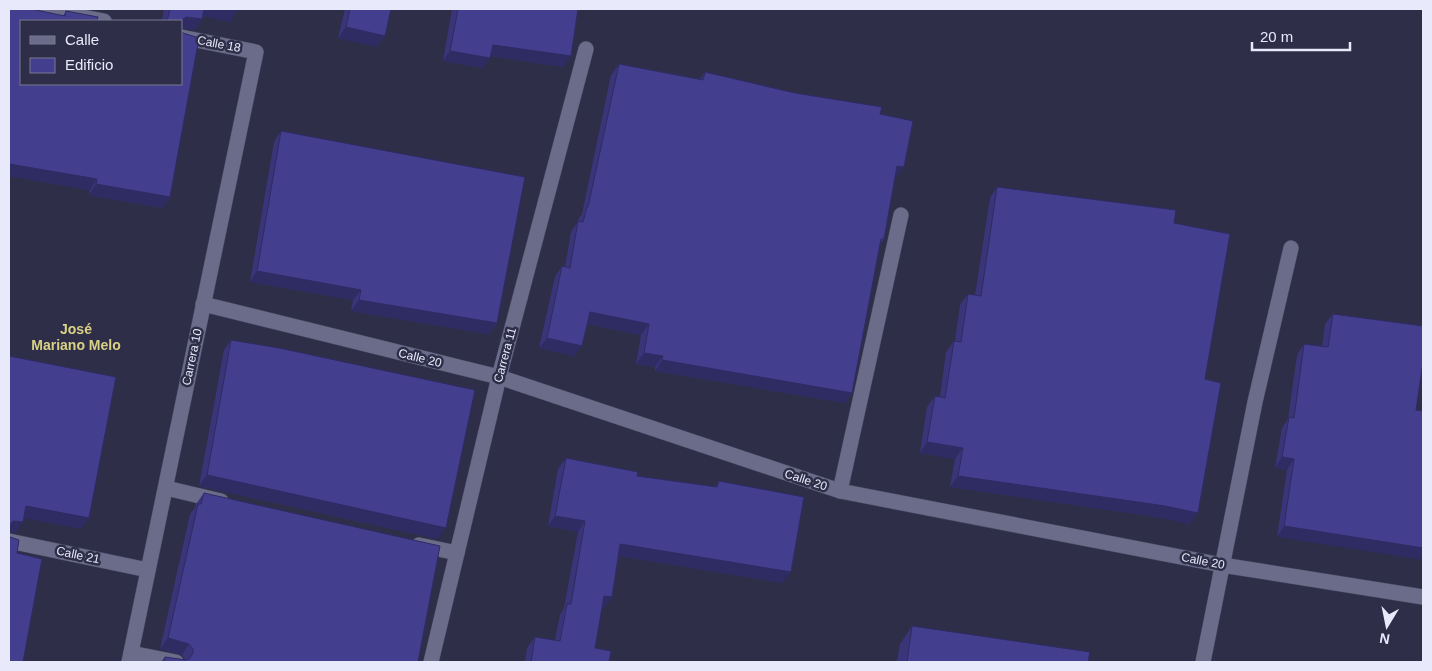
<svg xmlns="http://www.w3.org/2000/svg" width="1432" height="671" font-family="Helvetica,sans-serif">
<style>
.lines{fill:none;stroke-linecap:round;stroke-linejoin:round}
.street-casing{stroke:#48495f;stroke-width:16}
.street{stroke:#6a6c8a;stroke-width:15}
.wall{fill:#3a3579}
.shaded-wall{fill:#2f2b63}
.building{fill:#433e8d;stroke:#2f2b63}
.labels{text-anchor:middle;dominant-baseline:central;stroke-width:5;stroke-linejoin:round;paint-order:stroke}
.street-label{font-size:12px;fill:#e8eafb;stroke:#2e2e49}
.neighbourhood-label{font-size:14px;font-weight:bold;fill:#d9d183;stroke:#2e2e49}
</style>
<rect width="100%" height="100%" fill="#2e2e49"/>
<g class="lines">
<g class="street-casing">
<g id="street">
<path d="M42 9 104 21"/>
<path d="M203 304 499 377 840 491 1222 565 1423 597"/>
<path d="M166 488 221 501"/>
<path d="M840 491 901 215"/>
<path d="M9 541 148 570"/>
<path d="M419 545 457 553"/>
<path d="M131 653 176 662"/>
<path d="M129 662 256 52 181 37"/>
<path d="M431 662 499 377 586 49"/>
<path d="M1203 662 1255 402 1291 248"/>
</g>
</g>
<use href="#street" class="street"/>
</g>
<g class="wall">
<path d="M9 9H31L63 16 66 11 98 17 97 21H21V84H181V31L183 33 199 38 170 197 162 208 89 195 90 190 9 176Z"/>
<path d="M164 9H237L230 22 203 16 202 19 194 30 181 21H162Z"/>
<path d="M345 9H391L377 47 338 38Z"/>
<path d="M452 9H578L563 67 491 56 483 68 443 61Z"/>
<path d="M619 64 700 79 705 72 880 114 896 178H895L884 239 880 245 852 393 845 403 655 371V367L636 364 641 335 587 324 574 356 539 348 555 277 562 266 565 267 571 232 578 221 579 218 582 214 611 75Z"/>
<path d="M281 131 497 323 489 334 351 311 353 300 250 282 274 142Z"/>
<path d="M997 187 1174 223 1205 379 1190 524 1157 517 950 487 955 459 920 453 927 407 935 396 940 397 946 352 954 341H955L960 305 968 294 975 295 990 198Z"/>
<path d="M1333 314 1423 362 1277 537 1287 470 1275 468 1282 428 1288 419 1297 355 1304 344 1322 346 1325 324Z"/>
<path d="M231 340 438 539 199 486 224 350Z"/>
<path d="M566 458 637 476 715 487 719 481 783 583 619 556 612 597 604 608H602L595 648 609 662H525L527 648 535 637 555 640 560 615 564 608 578 532 548 526 558 469Z"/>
<path d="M204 493 418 662H161L165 657 185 660 182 655 160 649 190 514 195 508 196 504Z"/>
<path d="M912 626 1088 662H897L900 644Z"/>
</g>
<g class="shaded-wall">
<path d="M202 9H227L237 11 230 22 197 15Z"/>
<path d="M186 17 202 19 194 30 181 28 182 20Z"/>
<path d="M346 27 385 36 377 47 338 38Z"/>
<path d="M493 45 571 56 563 67 485 55Z"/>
<path d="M450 51 490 58 483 68 443 61Z"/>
<path d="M9 164 97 179 90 190 9 176Z"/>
<path d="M897 166 904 167 896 178 890 177Z"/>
<path d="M96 184 170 197 162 208 89 195Z"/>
<path d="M257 271 361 290 353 300 250 282Z"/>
<path d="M359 300 497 323 489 334 351 311Z"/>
<path d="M590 312 649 324 641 335 582 323Z"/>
<path d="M547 338 582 346 574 356 539 348Z"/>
<path d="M644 353 663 356 655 367 636 364Z"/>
<path d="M662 360 852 393 845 403 655 371Z"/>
<path d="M927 442 963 448 955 459 920 453Z"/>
<path d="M1282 457 1294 459 1287 470 1275 468Z"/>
<path d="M207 475 446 528 438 539 199 486Z"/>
<path d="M958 476 1165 506 1198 513 1190 524 1157 517 950 487Z"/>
<path d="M26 506 89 518 81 529 18 517Z"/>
<path d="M555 516 585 521 578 532 548 526Z"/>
<path d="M13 521 23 522 15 533 9 532V526Z"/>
<path d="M1284 526 1423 548V560L1277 537Z"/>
<path d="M620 544 791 572 783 583 613 555Z"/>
<path d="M604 596 612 597 604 608 597 607Z"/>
<path d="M168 638 189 644 182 655 160 649Z"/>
</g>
<g class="building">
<path d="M9 9H31L65 16 66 11 98 17 97 21H21V84H181V31L183 33 199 38 170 197 96 184 97 179 9 164Z"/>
<path d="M170 9H204L202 19 186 17 182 20 181 21H167Z"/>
<path d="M227 9H237V11Z"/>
<path d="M350 9H391L385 36 346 27Z"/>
<path d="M458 9H578L571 56 493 45 490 58 450 51Z"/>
<path d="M619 64 703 80 705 72 795 93 882 107 880 114 913 121 904 167 897 166 884 239H881L852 393 662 360 663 356 644 353 649 324 590 312 582 346 547 338 562 266 570 268 578 221 583 222 587 207H588Z"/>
<path d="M281 131 525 177 497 323 359 300 361 290 257 271Z"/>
<path d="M997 187 1176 210 1174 223 1230 234 1205 379 1221 383 1198 513 1165 506 958 476 963 448 927 442 935 396 945 398 954 341 961 342 968 294 981 296Z"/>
<path d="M1333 314 1423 326V362L1416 410 1423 411V548L1284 526 1294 459 1282 457 1289 417 1294 418 1304 344 1328 347Z"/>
<path d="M231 340 279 348 475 390 446 528 207 475Z"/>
<path d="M9 356 116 377 89 518 26 506 23 522 13 521 9 526Z"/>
<path d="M566 458 638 472 637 476 717 487 719 481 804 497 791 572 620 544 612 597 604 596 595 648 611 651 609 662H531L535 637 560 641 567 604H571L585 521 555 516Z"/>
<path d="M204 493 440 546 418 662H164L165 657 186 660 190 658 193 653V649L189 644 168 638 198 504H201Z"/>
<path d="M9 535 10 537 19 540 17 553 42 559 23 662H9Z"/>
<path d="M912 626 1090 652 1088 662H907Z"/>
</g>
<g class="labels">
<g class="street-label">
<text transform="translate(219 44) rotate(11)">Calle 18</text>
<text transform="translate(505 355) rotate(-75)">Carrera 11</text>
<text transform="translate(192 357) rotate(-78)">Carrera 10</text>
<text transform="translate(420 358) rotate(14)">Calle 20</text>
<text transform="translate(806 480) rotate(18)">Calle 20</text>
<text transform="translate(78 555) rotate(12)">Calle 21</text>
<text transform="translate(1203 561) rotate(11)">Calle 20</text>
</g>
<g class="neighbourhood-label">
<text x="76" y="329">José<tspan x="76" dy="16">Mariano Melo</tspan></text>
</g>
</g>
<rect width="1432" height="671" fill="none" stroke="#e8eafb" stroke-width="20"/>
<rect x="20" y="20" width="162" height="65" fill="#2e2e49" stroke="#787990"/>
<rect x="30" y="36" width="25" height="8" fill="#6a6c8a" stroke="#787990"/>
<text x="65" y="45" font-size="15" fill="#e8eafb">Calle</text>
<rect x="30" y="58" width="25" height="15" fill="#433e8d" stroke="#787990"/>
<text x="65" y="70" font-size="15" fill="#e8eafb">Edificio</text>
<g transform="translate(1387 626) rotate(190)" stroke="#2e2e49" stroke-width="4" paint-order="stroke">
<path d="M0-4L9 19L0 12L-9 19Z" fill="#e8eafb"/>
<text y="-8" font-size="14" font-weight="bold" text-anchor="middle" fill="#e8eafb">N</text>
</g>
<path d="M1252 42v8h98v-8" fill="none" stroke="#e8eafb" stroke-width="2.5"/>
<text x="1260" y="42" font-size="15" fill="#e8eafb" stroke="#2e2e49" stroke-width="4" paint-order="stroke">20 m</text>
</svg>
